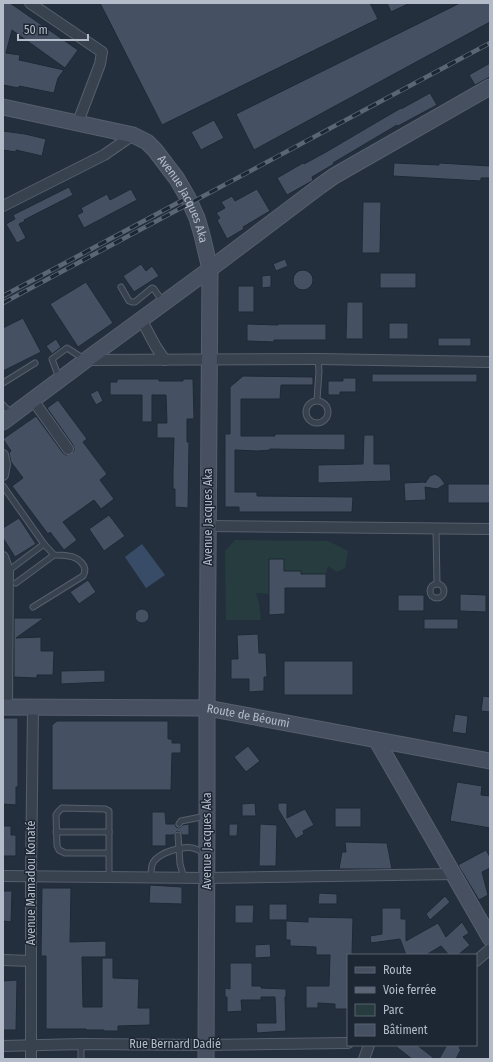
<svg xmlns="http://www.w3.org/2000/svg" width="493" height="1062" font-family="'Fira Sans Condensed',sans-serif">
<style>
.green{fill:#263c3f}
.water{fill:#394c67}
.building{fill:#455162;stroke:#1f2835}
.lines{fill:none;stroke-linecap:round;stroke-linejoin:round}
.lane-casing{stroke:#565f6c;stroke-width:7}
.street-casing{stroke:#565f6c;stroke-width:12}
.secondary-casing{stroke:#565f6c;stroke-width:17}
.lane{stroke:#38414e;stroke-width:5}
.street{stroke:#38414e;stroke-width:10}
.secondary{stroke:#465061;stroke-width:15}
.rail-casing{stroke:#5a6575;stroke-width:4.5}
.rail{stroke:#1d2633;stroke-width:3;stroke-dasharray:9;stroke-linecap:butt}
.labels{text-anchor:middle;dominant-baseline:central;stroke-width:3;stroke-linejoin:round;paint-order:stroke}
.street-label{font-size:12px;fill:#b4bcc9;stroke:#1d2633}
</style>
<rect width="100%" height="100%" fill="#242f3e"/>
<path class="green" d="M235 540 328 541 348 551 345 568 337 572 328 566 326 574H301L284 571V559H269V594L256 593 259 603 261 620H226L225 551Z"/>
<path class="water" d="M142 544 165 575 146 588 125 557Z"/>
<g class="building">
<path d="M3 3H10L78 50 65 68 12 30 6 53 20 55 19 60 24 61 64 70 58 78 54 93 19 86V88L3 85Z"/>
<path d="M100 3H370L378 19 162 125Z"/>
<path d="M387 3H410L391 12Z"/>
<path d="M460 3H490V22L254 150 236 114Z"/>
<path d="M490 63V77L475 85 469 75Z"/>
<path d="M430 93 437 105 398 126 397 125 333 163 334 164 312 177 313 180 312 181 287 195 277 178 303 163 304 164 326 152 401 108V109Z"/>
<path d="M214 120 224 138 201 150 191 132Z"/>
<path d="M3 131 25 134 46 139 42 156 16 150V152L3 150Z"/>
<path d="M394 163 439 165V163L490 166V178H481V181L393 176Z"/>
<path d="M69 187 73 195 24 220 25 221 19 224 26 238 17 243 6 224 15 219 13 215Z"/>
<path d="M131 189 137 200 84 228 77 215 83 212 81 208 107 194 110 200Z"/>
<path d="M257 189 270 211 243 227 244 229 227 239 217 220 220 218 216 213 225 208 221 202 232 196 235 201Z"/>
<path d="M363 202H381L380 253H362Z"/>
<path d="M285 259 288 266 276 271 273 264Z"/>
<path d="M141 264 146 271 152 266 159 276 134 292 123 276Z"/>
<circle cx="303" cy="280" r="10"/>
<rect x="380" y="273" width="36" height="15"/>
<path d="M271 275V287L262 288V276Z"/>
<path d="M86 282 113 323 78 347 50 304Z"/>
<rect x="238" y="286" width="16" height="26"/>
<path d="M347 302H363V339H346Z"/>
<path d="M23 318 41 352 3 371V328Z"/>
<rect x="389" y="323" width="19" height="16"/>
<path d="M247 324 278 325V324H326V340H274V342L247 341Z"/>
<rect x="438" y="338" width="33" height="8"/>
<path d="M56 339 61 347 52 354 46 346Z"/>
<rect x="372" y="374" width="105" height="8"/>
<path d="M243 376 313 377V385H281L280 399H241V436H275V434H345V450L270 449V450L258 451 235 450V492H257V496L353 497 352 512H239V507H225V434H230V387Z"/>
<path d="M343 378H356V392H340V395H328V381H343Z"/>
<path d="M117 379H159V381H183V379H193L194 419H187V442H189L188 508 175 507V489H173V472L174 438H157V423H167L166 395H152V422H142V395H110V382H117Z"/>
<path d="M98 390 103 401 96 405 90 394Z"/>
<path d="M58 400 87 439 83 442 107 474 100 480 114 499 101 509 94 500 63 522 77 540 64 550 50 532 48 534 12 486 23 478 11 462 9 453 11 451 3 439 36 416 63 453 66 455 71 454 74 451V448L73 445 47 408Z"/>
<path d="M364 435H374V464H390L391 481 318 483V465L363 464Z"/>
<path d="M435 474 440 477 445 484 437 489 425 487 426 500 405 501 404 483 425 482V483L430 476Z"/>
<rect x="448" y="484" width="42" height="19"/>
<path d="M109 515 125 536 104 551 89 529Z"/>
<path d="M19 518 36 544 15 557 3 538V528Z"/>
<path d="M269 559H284V571H301V574H326V588H285V614L269 615Z"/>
<path d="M88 580 96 592 79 604 70 592Z"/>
<path d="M460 594 486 595V612L460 611Z"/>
<rect x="398" y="595" width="26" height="16"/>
<circle cx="142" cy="616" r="7"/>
<path d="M14 618H44L16 638 41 637V651H54L53 675H37V678L14 677Z"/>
<rect x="424" y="619" width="34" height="10"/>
<path d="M258 634 259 653H266L267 677H264V691L249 692V679H231V659H238L237 635Z"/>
<rect x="284" y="661" width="69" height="34"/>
<path d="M105 670V682L61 684V671Z"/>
<path d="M483 696 490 697V712L481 711Z"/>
<path d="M455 714 468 716 466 734 452 732Z"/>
<path d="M3 718H18V787H16V805L3 804Z"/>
<path d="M57 721H168V739H172V743H181V753H172L171 790H52V725Z"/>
<path d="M248 746 260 761 246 772 234 757Z"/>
<path d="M457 782 482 786 481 795 490 796V828L450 821Z"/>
<path d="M255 803 256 816H242V804Z"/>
<path d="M278 803H287V818L305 809 314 825 303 831 304 834 296 839 278 809Z"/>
<rect x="335" y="808" width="26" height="19"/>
<path d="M152 812H165L166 824H175L176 827 179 828 181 827 183 825 189 824V835H182L180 832 177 831 175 833 174 835H166V846H152Z"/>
<path d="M229 824H238L237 836H229Z"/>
<path d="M260 824 277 825 276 866H259Z"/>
<path d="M3 826H11V835H16V856H3Z"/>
<path d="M345 842 387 843 392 869H339L342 852H346Z"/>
<path d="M486 850 490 857V868L482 872 488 895 479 900 458 865Z"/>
<path d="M150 885 182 887V904L149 903Z"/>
<path d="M42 888H71L70 942 106 941V957H82L83 1007H102V958H113V978L139 979 138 1008H150V1025L118 1026V1031H104V1030H86V1029H46V956H41Z"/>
<path d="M3 891H12L11 922 3 921Z"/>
<path d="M319 893 337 894V904H318Z"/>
<path d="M445 896 450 902 430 920 426 914Z"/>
<rect x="269" y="904" width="18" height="16"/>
<path d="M235 905H254L253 923H235Z"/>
<path d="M382 908H401V919H406V941L438 923 446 937 462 922 469 933 463 937 470 945 458 955H449L441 946 426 955H406L400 939 371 943 370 936 382 934Z"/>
<path d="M308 917 353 918 352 955H348V1009H335V1004L318 1003V1008H306V986H329L330 955H316V947L290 946V940H286V921L308 922Z"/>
<path d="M270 944 271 957 255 958V945Z"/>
<path d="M230 963H252V986H261V988L286 989V997H285L286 1031 257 1033 256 1023H276L275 997H261V1000H241L242 1011 227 1012V997H225V988L230 989Z"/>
<path d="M17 980 16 1030H3V981Z"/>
<path d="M394 1045H417L435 1059H412Z"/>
<path d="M447 1045H461L459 1048 461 1049 456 1059H439Z"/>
</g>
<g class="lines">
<g class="lane-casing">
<g id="lane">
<path d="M121 287 129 301 132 302H135L152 288 154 289 163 302"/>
<path d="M59 378 52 359 67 348 84 359"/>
<path d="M3 383 35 363"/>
<path d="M317 400 319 371 318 359"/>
<circle cx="317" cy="412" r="11"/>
<path d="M3 405 11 413"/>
<path d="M3 486 44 544 54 555C59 555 63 555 68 556 78 557 89 566 83 576L33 607"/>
<path d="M436 529 437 584"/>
<path d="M8 571 44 544"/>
<path d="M16 583 54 555"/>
<circle cx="437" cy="591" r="7"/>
<path d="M179 824 181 821 206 816"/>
<path d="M56 832H109"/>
<path d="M178 835 180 864 184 878"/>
<path d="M109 877C109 855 109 833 109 811L105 809 62 808 58 812 56 815 57 846 59 850 65 853H109"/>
<path d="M151 878C151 874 151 869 152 865 156 853 185 844 196 849 199 850 202 852 204 854"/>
<path d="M81 1059V1044"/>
</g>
</g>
<g class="street-casing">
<g id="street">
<path d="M30 3 102 52 100 64 78 122"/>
<path d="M3 206 104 155 133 135"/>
<path d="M141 319 156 347 165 360"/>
<path d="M86 360 318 359 490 362"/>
<path d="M33 400 68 449"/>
<path d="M3 455 5 464 3 475"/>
<path d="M208 526 490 529"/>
<path d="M3 557 8 571 7 707"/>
<path d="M3 876 207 878 454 874"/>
<path d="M3 960 31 961"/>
<path d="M476 961 490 949"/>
<path d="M3 1046 81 1044 206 1045 348 1043"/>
<path d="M31 1059V876L33 707"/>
<path d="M364 1059 369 1045"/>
</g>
</g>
<g class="secondary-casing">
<g id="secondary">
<path id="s1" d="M3 107 133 135 147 142 155 150 177 179 188 198 197 218 202 235 210 269 207 708V816L206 1059"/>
<path d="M3 422 86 360 210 269 320 186 334 176 490 87"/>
<path id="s2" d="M3 707 207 708 490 761"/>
<path d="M377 741 490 938"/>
</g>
</g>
<use href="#lane" class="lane"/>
<use href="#street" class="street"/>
<use href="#secondary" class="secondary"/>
<g class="rail-casing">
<g id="rail">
<path d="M3 296 183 200"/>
<path d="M3 303 490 43"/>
</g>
</g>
<use href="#rail" class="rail"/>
</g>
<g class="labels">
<g class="street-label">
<text stroke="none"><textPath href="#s1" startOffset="217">Avenue Jacques Aka</textPath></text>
<text transform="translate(208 517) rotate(-90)">Avenue Jacques Aka</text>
<text stroke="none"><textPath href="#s2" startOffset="246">Route de Béoumi</textPath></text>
<text transform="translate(207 841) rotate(-90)">Avenue Jacques Aka</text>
<text transform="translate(31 883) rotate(-90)">Avenue Mamadou Konaté</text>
<text x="175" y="1044">Rue Bernard Dadié</text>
</g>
</g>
<rect width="493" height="1062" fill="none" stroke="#b4bcc9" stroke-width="8"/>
<rect x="347" y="954" width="130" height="92" fill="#1d2633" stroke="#59626f"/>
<rect x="355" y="967" width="20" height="6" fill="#465061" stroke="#59626f"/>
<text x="383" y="974" font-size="12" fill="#b4bcc9">Route</text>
<rect x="355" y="987" width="20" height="6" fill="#5a6575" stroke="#59626f"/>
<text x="383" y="994" font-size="12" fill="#b4bcc9">Voie ferrée</text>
<rect x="355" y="1004" width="20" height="12" fill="#263c3f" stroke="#59626f"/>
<text x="383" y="1014" font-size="12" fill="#b4bcc9">Parc</text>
<rect x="355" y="1024" width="20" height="12" fill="#455162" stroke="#59626f"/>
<text x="383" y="1034" font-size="12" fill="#b4bcc9">Bâtiment</text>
<path d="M18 34v6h70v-6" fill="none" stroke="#b4bcc9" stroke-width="2"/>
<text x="24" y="34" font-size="12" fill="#b4bcc9" stroke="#1d2633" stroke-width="3" paint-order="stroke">50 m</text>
</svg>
